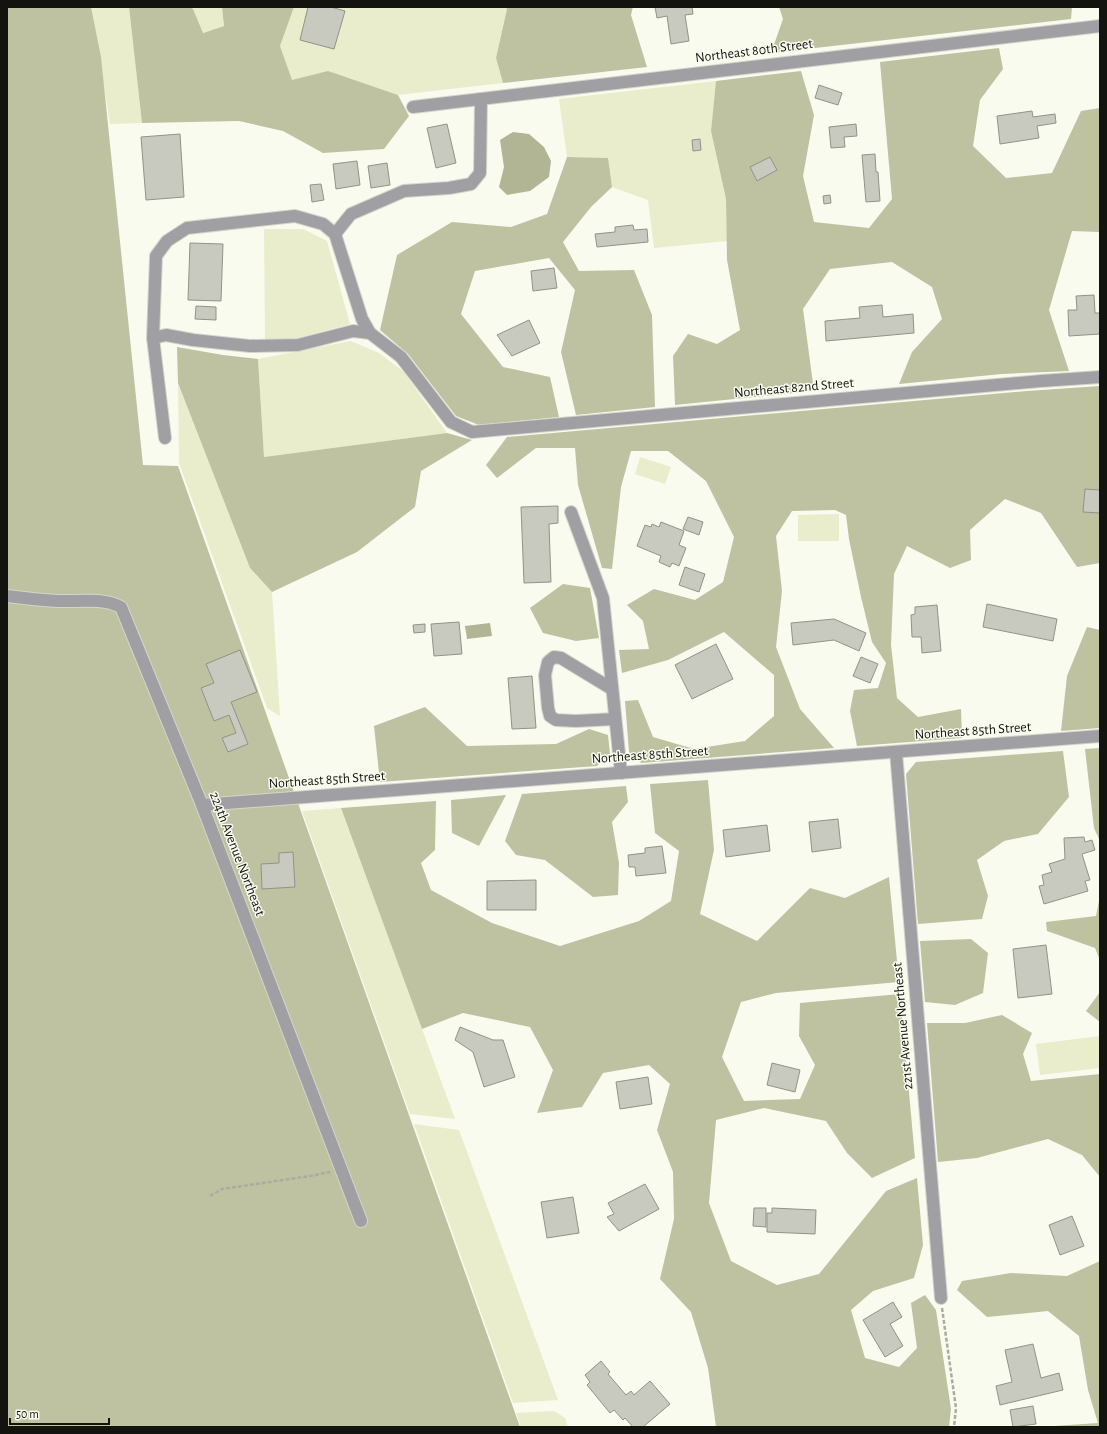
<svg xmlns="http://www.w3.org/2000/svg" width="1107" height="1434" font-family="'Alegreya Sans',sans-serif">
<style>
.green{fill:#e9edcb}
.forest{fill:#bec2a1}
.water{fill:#b1b594}
.building{fill:#c8cabf;stroke:#919388}
.lines{fill:none;stroke-linecap:round;stroke-linejoin:round}
.minor-casing{stroke:#d4d6cb;stroke-width:14}
.path{stroke:#aaaba2;stroke-width:2.5;stroke-dasharray:4 2;stroke-linecap:butt}
.minor{stroke:#a09fa4;stroke-width:12}
.labels{text-anchor:middle;dominant-baseline:central;stroke-width:3;stroke-linejoin:round;paint-order:stroke}
.street-label{font-size:14px;fill:#13130f;stroke:#f9fbef}
</style>
<rect width="100%" height="100%" fill="#f9fbef"/>
<g class="green">
<path d="M91 7H129L142 123 110 124Z"/>
<path d="M190 7H222L224 26 202 33 193 9Z"/>
<path d="M294 7H505L507 9 496 58 503 83 398 95 328 72 292 81 280 46Z"/>
<path d="M716 81 711 131 726 199 727 241 654 248 648 200 612 187 607 158 567 157 559 99Z"/>
<path d="M264 229H303L327 241 350 324 293 339 265 340Z"/>
<path d="M351 341 379 353 404 372 447 433 264 457 258 359Z"/>
<path d="M178 383 250 568 272 592 280 716 267 708 179 463Z"/>
<path d="M640 457 671 467 665 484 635 474Z"/>
<path d="M839 514V541H798V515Z"/>
<path d="M341 808 455 1119 410 1114 302 811Z"/>
<path d="M1100 1036V1068L1040 1075 1036 1044Z"/>
<path d="M414 1124 459 1130 558 1400 513 1403Z"/>
<path d="M554 1411 565 1418 568 1427H521L516 1413Z"/>
</g>
<g class="forest">
<path d="M7 7H91L101 57 143 465 178 466 520 1427H7Z"/>
<path d="M129 7H190L193 9 203 33 224 26 222 7H294L280 46 292 80 328 71 398 95 409 116 384 149 323 153 283 131 239 121 142 123Z"/>
<path d="M505 7H633L631 15 647 67 503 83 496 58 507 9Z"/>
<path d="M779 7H1072L1071 19 771 53 783 19Z"/>
<path d="M999 48 1003 69 980 100 973 146 1006 178 1052 173 1081 111 1100 108V232L1072 231 1049 310 1069 371 1002 374 899 384 912 352 942 319 932 287 892 262 830 269 803 309 814 391 675 405 673 356 688 334 717 344 740 330 727 260 726 199 711 131 716 81 801 71 814 115 803 176 814 222 869 228 892 199 880 62Z"/>
<path d="M567 157 608 158 612 187 591 207 563 242 579 271 634 270 652 315 655 407 576 415 561 352 575 290 549 258 475 271 461 314 503 367 550 377 559 417 479 425 456 416 408 354 380 330 397 255 452 222 511 227 547 214Z"/>
<path d="M177 347 223 355 258 359 264 457 447 433 472 440 421 471 415 507 357 552 272 592 250 568 178 383Z"/>
<path d="M1100 386V563L1077 567 1041 513 1005 499 970 530 971 560 950 568 907 546 894 574 891 645 897 698 918 717 961 709 962 738 857 746 850 711 854 690 878 688 886 663 872 642 861 597 849 539 846 515 835 510 792 511 776 536 782 591 776 647 800 709 834 748 641 763 629 752 625 701 638 700 653 737 694 749 745 741 774 716V675L724 632 668 660 622 673 619 650 649 649 643 621 627 605 654 589 695 600 723 582 734 537 706 481 668 451H631L621 487 612 569 602 568 578 485 575 448H536L497 478 486 465 507 437 1027 391Z"/>
<path d="M563 584 590 588 599 638 576 641 543 633 530 608Z"/>
<path d="M1087 627 1100 630V728L1061 731 1067 676Z"/>
<path d="M425 707 467 746 556 744 589 729 608 735 610 754 597 766 380 782 374 726Z"/>
<path d="M1100 748V841L1094 828 1085 749Z"/>
<path d="M1063 751 1069 797 1038 834 1004 841 977 860 988 896 982 919 918 924 906 774 916 762Z"/>
<path d="M708 780 714 850 700 914 757 941 810 888 845 898 889 877 899 982 776 993 741 1002 722 1057 744 1101 800 1099 815 1065 799 1036 800 1003 900 994 915 1158 872 1178 847 1153 826 1121 764 1108 716 1120 709 1203 731 1261 777 1285 819 1274 886 1191 917 1178 923 1245 914 1278 873 1291 851 1310 865 1358 899 1367 917 1348 911 1303 925 1295 936 1310 951 1409 949 1427H716L708 1368 691 1312 660 1279 674 1219 673 1172 657 1130 670 1084 649 1065 603 1073 582 1107 537 1113 553 1070 530 1027 463 1013 422 1029 341 808 436 801 435 850 421 863 431 890 492 923 560 946 639 921 671 901 679 851 655 833 650 784Z"/>
<path d="M626 786 628 802 612 822 619 863 618 895 593 897 545 860 516 855 505 841 522 794Z"/>
<path d="M506 795 479 846 452 833 451 800Z"/>
<path d="M1100 896V960L1095 948 1047 931 1046 922 1096 916Z"/>
<path d="M971 939 988 953 983 993 955 1005 925 1002 920 941Z"/>
<path d="M1100 992V1022L1086 1011Z"/>
<path d="M1002 1015 1032 1033 1023 1054 1031 1081 1100 1074V1177L1082 1155 1048 1139 977 1158 938 1162 927 1023H965Z"/>
<path d="M1100 1261V1427H1039L1098 1423 1088 1390 1079 1336 1048 1311 987 1317 957 1290 962 1281 1011 1273 1067 1276Z"/>
</g>
<g class="water">
<path d="M513 132 529 134 544 147 551 161 549 177 530 191 507 195 499 187 504 167 500 140Z"/>
<path d="M490 623 492 636 467 639 465 626Z"/>
</g>
<g class="building">
<path d="M308 7H331L345 11 334 49 300 40Z"/>
<path d="M655 7H692L693 14 685 15 689 41 671 44 667 16 657 18Z"/>
<path d="M819 85 842 93 838 105 815 98Z"/>
<path d="M1032 111 1033 117 1055 114 1056 123 1037 126 1039 138 1000 144 997 116Z"/>
<path d="M447 124 456 163 436 168 427 128Z"/>
<path d="M856 124 857 136 844 137 845 147 831 148 829 127Z"/>
<path d="M180 134 184 197 146 200 141 137Z"/>
<path d="M700 139 701 150 693 151 692 140Z"/>
<path d="M875 154 876 172H878L880 201 866 202 862 155Z"/>
<path d="M770 157 777 170 757 181 750 167Z"/>
<path d="M357 161 360 185 336 189 333 164Z"/>
<path d="M387 163 390 185 371 188 368 166Z"/>
<path d="M321 184 324 200 312 202 310 185Z"/>
<path d="M830 195 831 203 824 204 823 196Z"/>
<path d="M633 225 634 230 647 229 648 242 597 247 595 234 615 232V227Z"/>
<path d="M190 243 223 244 221 301 188 300Z"/>
<path d="M554 268 557 288 533 291 531 271Z"/>
<path d="M1094 295 1095 313H1100V334L1069 336 1068 310H1077L1076 296Z"/>
<path d="M882 305 883 317 913 314 914 333 826 341 825 321 860 318 859 307Z"/>
<path d="M196 306 216 307V320L195 319Z"/>
<path d="M529 320 540 343 512 356 497 335Z"/>
<path d="M1085 489 1100 490V513L1083 512Z"/>
<path d="M558 506V523L549 524 551 582 524 583 521 507Z"/>
<path d="M688 517 703 522 699 535 683 529Z"/>
<path d="M661 522 684 531 679 545 686 548 679 566 672 563 670 567 659 562 661 556 637 546 645 525 651 527 652 524 659 527Z"/>
<path d="M685 567 705 574 699 592 679 585Z"/>
<path d="M987 604 1057 619 1053 641 983 627Z"/>
<path d="M937 605 941 651 922 653 921 637H912L911 615 915 614V607Z"/>
<path d="M834 619 866 633 859 651 834 640 793 645 791 623Z"/>
<path d="M459 622 462 654 434 656 431 624Z"/>
<path d="M425 624V632L414 633 413 625Z"/>
<path d="M716 644 733 679 692 699 675 665Z"/>
<path d="M240 650 257 692 231 702 248 744 228 752 222 738 236 733 229 715 214 721 201 688 214 683 206 664Z"/>
<path d="M861 657 878 664 870 683 853 676Z"/>
<path d="M532 676 536 728 512 729 508 678Z"/>
<path d="M838 819 841 848 812 852 809 822Z"/>
<path d="M767 825 770 851 726 857 723 830Z"/>
<path d="M1084 837 1085 842 1092 840 1095 850 1082 854 1090 880 1085 881 1088 891 1044 904 1039 886 1044 885 1042 875 1052 872 1049 864 1065 859 1064 838Z"/>
<path d="M662 846 666 873 636 876 635 867H629L628 855 645 853V848Z"/>
<path d="M293 852 295 887 262 889 261 864 279 863V853Z"/>
<path d="M536 880V910H487V881Z"/>
<path d="M1046 945 1052 994 1018 998 1013 949Z"/>
<path d="M460 1027 493 1040H503L515 1077 484 1087 473 1052 455 1040Z"/>
<path d="M772 1063 800 1070 795 1092 767 1085Z"/>
<path d="M648 1077 652 1104 620 1109 616 1082Z"/>
<path d="M645 1184 659 1209 619 1231 607 1217 614 1214 608 1203Z"/>
<path d="M573 1197 579 1233 547 1238 541 1202Z"/>
<path d="M754 1208H766V1227L753 1226Z"/>
<path d="M772 1208 816 1210 815 1234 767 1232V1213H772Z"/>
<path d="M1072 1216 1084 1246 1060 1255 1049 1225Z"/>
<path d="M893 1302 902 1317 890 1324 903 1346 885 1357 863 1320Z"/>
<path d="M1033 1344 1041 1378 1059 1373 1063 1390 1000 1405 996 1386 1012 1382 1005 1350Z"/>
<path d="M601 1361 610 1372 608 1374 626 1395 631 1391 634 1395 650 1381 670 1404 643 1427H633L625 1418 623 1420 614 1410 610 1413 587 1385 590 1382 585 1375Z"/>
<path d="M1033 1406 1036 1424 1013 1427 1010 1410Z"/>
</g>
<g class="lines">
<g class="minor-casing">
<g id="minor">
<path d="M413 107 1100 26"/>
<path d="M335 234 351 214 404 191 449 188 471 184 480 173 481 99"/>
<path d="M153 338 156 256 167 241 187 228 295 216 323 224 335 234 362 319 370 333 401 357 451 422 472 432 1041 381 1100 377"/>
<path d="M165 438 153 338 166 335 193 340 250 346 298 345 353 331 370 333"/>
<path d="M571 512 603 598 621 773"/>
<path d="M7 596C23 598 40 600 57 601 78 602 101 597 121 607L202 805 361 1221"/>
<path d="M612 689 561 658 554 657 548 662 545 675 548 708 550 716 556 720 576 721 615 719"/>
<path d="M896 752 941 1298"/>
<path d="M202 805 1100 736"/>
</g>
</g>
<g class="path">
<path d="M210 1196 222 1189 310 1176 330 1172"/>
<path d="M942 1308 956 1408 954 1427"/>
</g>
<use href="#minor" class="minor"/>
</g>
<g class="labels">
<g class="street-label">
<text transform="translate(754 51) rotate(-7)">Northeast 80th Street</text>
<text transform="translate(794 388) rotate(-5)">Northeast 82nd Street</text>
<text transform="translate(973 731) rotate(-4)">Northeast 85th Street</text>
<text transform="translate(650 755) rotate(-4)">Northeast 85th Street</text>
<text transform="translate(327 780) rotate(-4)">Northeast 85th Street</text>
<text transform="translate(237 854) rotate(69)">224th Avenue Northeast</text>
<text transform="translate(903 1026) rotate(-95)">221st Avenue Northeast</text>
</g>
</g>
<rect width="1107" height="1434" fill="none" stroke="#13130f" stroke-width="16"/>
<path d="M10 1418v6h99v-6" fill="none" stroke="#13130f" stroke-width="2"/>
<text x="16" y="1418" font-size="12" fill="#13130f" stroke="#f9fbef" stroke-width="3" paint-order="stroke">50 m</text>
</svg>
